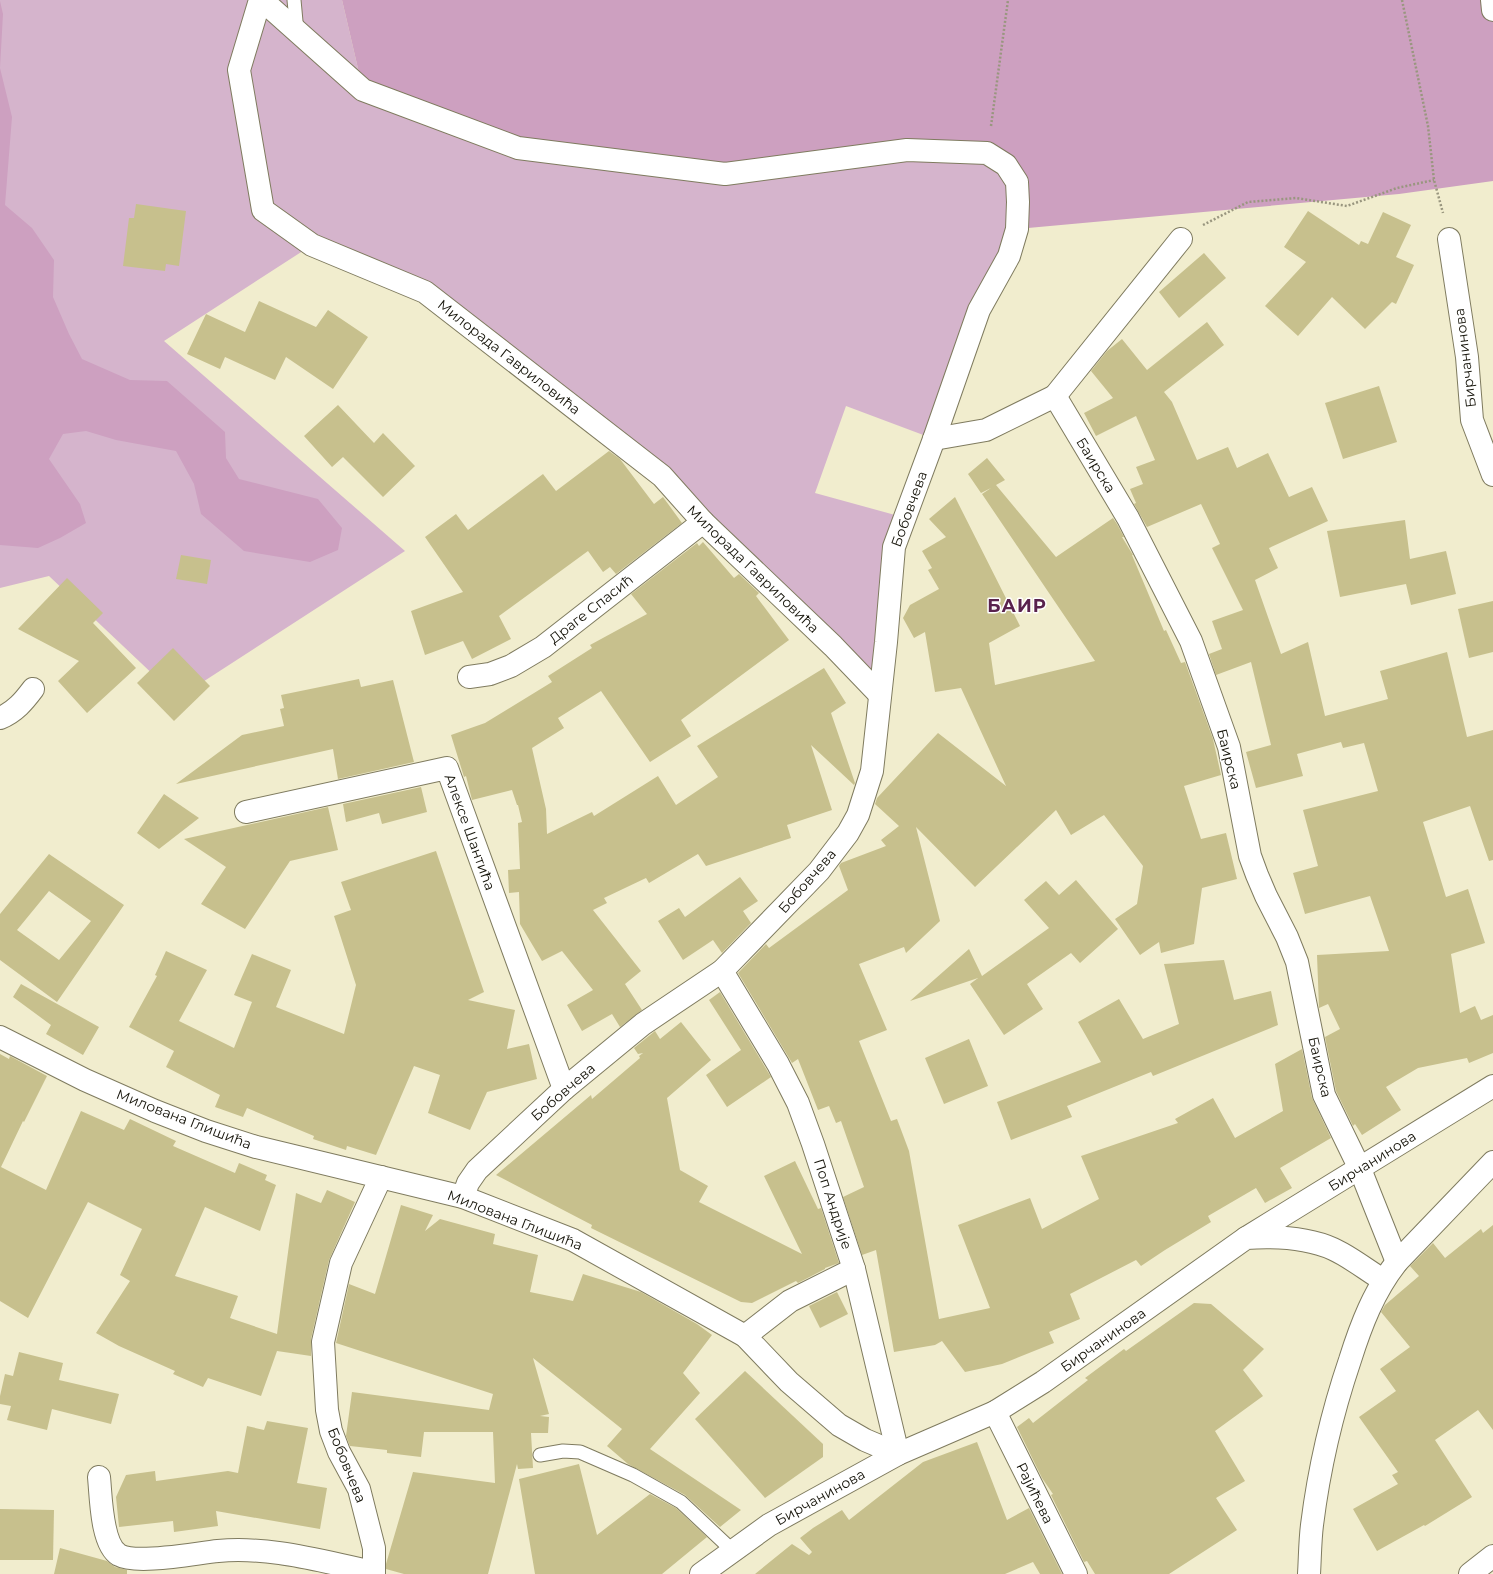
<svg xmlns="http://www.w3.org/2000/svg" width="1493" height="1574" font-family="Montserrat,sans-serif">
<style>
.green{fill:#d5b4cc}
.forest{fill:#cda0c0}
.building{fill:#c7c08d;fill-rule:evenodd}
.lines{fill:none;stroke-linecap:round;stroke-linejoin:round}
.service-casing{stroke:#7f7b5f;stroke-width:15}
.minor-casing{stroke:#7f7b5f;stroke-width:24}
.tertiary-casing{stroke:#7f7b5f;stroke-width:24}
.secondary-casing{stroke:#7f7b5f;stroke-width:24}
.path{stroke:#99967f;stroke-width:2.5;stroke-dasharray:2 2;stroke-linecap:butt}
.service{stroke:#fff;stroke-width:13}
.minor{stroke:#fff;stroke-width:22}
.tertiary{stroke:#fff;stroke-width:22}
.secondary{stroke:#fff;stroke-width:22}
.labels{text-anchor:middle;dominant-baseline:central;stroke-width:3;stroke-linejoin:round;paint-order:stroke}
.street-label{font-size:14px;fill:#141208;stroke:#fff}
.district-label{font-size:18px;font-weight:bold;letter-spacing:1px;fill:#59224d;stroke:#fff}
</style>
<rect width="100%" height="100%" fill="#f1edce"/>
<path class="green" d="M0 0H342L363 90 987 153 1018 202 934 439 846 406 815 493 906 518 880 695 703 522 425 292 312 245 164 341 405 551 178 698 49 576 0 588Z"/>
<g class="forest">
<path d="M342 0H1492L1493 10V181L1399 194 1017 229 1018 202 987 153 725 174 518 148 363 90Z"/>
<path d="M0 1 3 14 0 68 12 117 5 205 32 228 54 260 53 297 69 334 82 359 130 380 167 381 225 432 226 458 239 479 318 499 342 528 338 550 310 562 244 551 201 514 194 484 176 451 116 440 86 431 63 434 49 459 80 504 86 523 60 538 38 548 0 545Z"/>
</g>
<g class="building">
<path d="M136 204 186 211 179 266 166 264 165 271 123 266 129 218H134Z"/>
<path d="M1308 211 1359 245 1361 241 1368 244 1383 212 1411 225 1396 257 1414 265 1396 304 1392 302 1365 329 1332 297 1298 336 1265 306 1306 262 1284 247Z"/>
<path d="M1204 253 1226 278 1179 318 1159 292Z"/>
<path d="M259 301 316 327 328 310 368 337 333 389 286 357 275 380 225 357 220 369 187 354 206 314 245 332Z"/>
<path d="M1207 322 1224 345 1164 392 1172 402 1197 460 1228 447 1237 468 1268 453 1289 497 1312 487 1328 521 1269 548 1278 568 1255 580 1281 654 1308 642 1325 716 1388 699 1380 671 1447 652 1467 737 1493 730V860L1489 861 1470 806 1423 822 1446 897 1468 889 1485 943 1451 954 1460 1013 1475 1006 1481 1020 1493 1015V1053L1469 1063 1467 1058 1418 1068 1386 1087 1401 1110 1362 1135 1355 1124 1353 1126 1336 1091 1325 1037 1340 1029 1328 1004 1319 1008 1317 955 1389 951 1370 896 1305 914 1293 873 1318 866 1303 810 1378 791 1364 743 1343 748 1341 742 1297 754 1303 776 1256 788 1246 752 1271 745 1251 662 1216 675 1209 654 1222 649 1212 621 1243 610 1212 548 1220 544 1201 504 1147 527 1134 504 1136 503 1130 489 1143 484 1136 467 1155 460 1136 416 1096 436 1084 413 1113 398 1091 371 1107 351 1122 339 1147 370Z"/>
<path d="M1379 386 1397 442 1343 459 1325 403Z"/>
<path d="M338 405 374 443 383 433 415 466 383 497 343 457 332 467 304 436Z"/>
<path d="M609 451 620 459 654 504 663 497 682 523 616 574 610 567 603 572 588 551 499 616 511 639 472 659 463 641 425 655 411 611 463 592 425 537 456 514 468 530 543 474 556 491Z"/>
<path d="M987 458 1005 480 996 485 1056 557 1113 518 1117 524 1124 537H1122L1133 555H1132L1164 631 1166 630 1181 663 1185 662 1213 739 1221 775 1184 786 1201 839 1226 833 1237 879 1202 888 1194 944 1161 953 1159 942 1140 955 1115 919 1137 904 1143 866 1104 815 1071 835 1056 810 975 887 916 827 940 921 906 953 904 947 859 964 887 1030 859 1041 891 1121 897 1119 909 1151 939 1319 990 1308 958 1225 1030 1198 1042 1229 1099 1199 1081 1156 1178 1123 1175 1119 1213 1098 1235 1138 1283 1111 1275 1064 1302 1049 1312 1098 1331 1138 1280 1168 1292 1188 1265 1203 1256 1188 1208 1216 1211 1222 1165 1250 1141 1266 1136 1260 1070 1294 1080 1319 1049 1332 1054 1343 1002 1364 965 1372 942 1341 935 1345 894 1352 876 1250 862 1255 843 1197 864 1187 841 1121 836 1123 829 1106 818 1110 798 1059 792 1063 738 973 766 944 769 948 848 890 839 866 841 863 886 846 881 840 899 826 875 804 877 798 938 733 1006 786 961 688 935 692 925 632 914 638 903 618 910 605 939 589 928 570 932 568 922 551 946 537 929 519 955 497 1020 626 989 643 995 685 1095 661 982 494 991 488 981 493 968 474Z"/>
<path d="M1405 520 1410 559 1446 551 1456 594 1411 605 1406 584 1340 597 1327 531Z"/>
<path d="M703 542 734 578 739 574 759 593 756 596 789 640 681 720 691 736 650 762 601 691 558 718 564 728 532 748 546 809 547 834 592 812 594 816 658 776 676 805 718 777 697 746 824 668 846 703 831 713 855 783 854 785 811 745 832 810 787 825 791 838 706 866 698 854 649 883 646 878 604 898 607 903 593 910 641 971 625 984 642 1010 620 1027 612 1014 582 1031 567 1005 593 990 562 951 542 961 520 924 519 892 509 893 508 870 520 869 518 823 522 822 518 805H517L512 790 472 800 466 776 464 777 451 735 485 723 552 682 548 676 592 648 590 645 647 614 631 594 697 543 699 546Z"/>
<path d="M181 555 211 560 207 584 176 579Z"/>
<path d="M67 578 103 613 93 623 136 668 87 713 58 681 79 661 18 629Z"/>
<path d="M1493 601V652L1469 658 1458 609Z"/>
<path d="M173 648 210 686 174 721 137 683Z"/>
<path d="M359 679 361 687 393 680 414 762 338 779 333 749 176 784 242 735 284 726 280 709 284 708 281 695Z"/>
<path d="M421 787 427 812 382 824 379 813 346 822 343 804Z"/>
<path d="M164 794 199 818 159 849 137 833Z"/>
<path d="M328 807 338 850 290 861 245 929 201 904 226 867 184 839Z"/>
<path d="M436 851 484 992 468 1000 515 1010 507 1049 529 1044 537 1079 487 1092 470 1130 428 1113 440 1075 414 1066 376 1155 347 1146 346 1150 313 1139 314 1136 247 1108 243 1117 215 1107 220 1095 166 1067 174 1051 129 1027 157 976 155 975 166 951 207 970 179 1021 234 1048 252 1002 234 995 252 954 291 970 276 1007 344 1034 356 985 334 916 351 910 341 882Z"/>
<path d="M49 854 124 905 57 1002 0 960V914ZM49 891 91 921 59 960 17 930Z"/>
<path d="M740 877 758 901 743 911 751 923 722 953 713 940 683 960 658 921 679 908 685 917Z"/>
<path d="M1076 880 1118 929 1080 963 1071 953 1027 984 1043 1009 1004 1035 970 984 978 978 910 1001 969 949 982 976 1049 928 1024 900 1046 881 1059 895Z"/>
<path d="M1224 960 1234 1000 1271 991 1278 1025 1153 1076 1151 1072 1067 1106 1072 1117 1011 1140 997 1102 1101 1062 1078 1022 1119 999 1143 1039 1179 1024 1164 964Z"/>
<path d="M21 984 99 1027 83 1055 46 1034 51 1025 13 997Z"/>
<path d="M720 992 771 1077 727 1107 706 1075 741 1050 709 1000Z"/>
<path d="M681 1022 711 1060 667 1098 680 1170 708 1186 699 1202 802 1254 764 1176 795 1161 818 1209 821 1208 839 1263 825 1268V1269L798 1283 796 1281 752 1303 741 1302 591 1228 592 1225 496 1175 591 1095 592 1099 640 1058 639 1056 643 1053 638 1054 634 1048 655 1031 660 1039Z"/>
<path d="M969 1039 988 1086 944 1104 925 1058Z"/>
<path d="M0 1054 9 1059 10 1056 47 1076 24 1122 23 1121 1 1167 46 1190 81 1111 124 1130 130 1119 176 1141 173 1146 235 1173 239 1163 267 1175 265 1180 276 1185 260 1231 205 1207 175 1276 238 1296 230 1318 277 1334 296 1193 321 1203 327 1190 355 1202 329 1260 311 1339V1356L277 1351 261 1396 208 1378 203 1387 173 1374 175 1371 119 1346 96 1333 130 1281 120 1275 142 1229 88 1202 28 1318 0 1301Z"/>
<path d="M401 1205 433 1215 425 1231 440 1219 495 1234 493 1244 538 1255 530 1292 573 1301 583 1274 641 1292 697 1324 712 1335 683 1373 700 1393 650 1449 741 1510 720 1527 685 1495 628 1464 607 1446 622 1429 533 1358 549 1414 540 1416 549 1417 548 1433H531L533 1468 518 1469 517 1464 488 1574H404L386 1569V1564L413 1472 495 1483 493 1432H424L421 1457 387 1453V1450L350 1446 346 1436 352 1392 489 1410 493 1394 336 1343 349 1284 375 1294Z"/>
<path d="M1493 1225V1430L1478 1410 1435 1440 1472 1497 1425 1526 1424 1525 1377 1551 1353 1509 1398 1484 1392 1475 1398 1472 1359 1417 1396 1391 1380 1369 1410 1347 1381 1312 1385 1305 1419 1276 1410 1266 1433 1243 1445 1258 1481 1229 1483 1233Z"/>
<path d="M837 1292 848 1314 820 1328 809 1306Z"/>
<path d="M1194 1303 1211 1304 1264 1349 1243 1370 1263 1396 1215 1431 1245 1481 1216 1498 1237 1530 1169 1574H1095L1087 1561 1084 1562 1051 1495 1053 1494 1042 1478 1017 1427 1029 1418 1033 1423 1088 1380 1085 1378 1124 1349 1126 1351Z"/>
<path d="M19 1352 63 1363 59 1380 119 1394 111 1424 52 1409 47 1430 7 1420 11 1406 0 1404V1396L5 1374 13 1376Z"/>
<path d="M745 1371 823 1444V1457L765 1498 695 1419Z"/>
<path d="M267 1421 308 1428 297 1483 327 1488 320 1529 216 1511 218 1526 174 1532 173 1521 119 1527 116 1497 126 1475 155 1471 156 1481 228 1471 238 1473 247 1426 264 1430Z"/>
<path d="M977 1442 1007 1520 1029 1508 1062 1574H1040L1033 1562 1005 1574H755L792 1544 809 1555 812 1552 800 1538 813 1528 842 1510 849 1520 923 1462Z"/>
<path d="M579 1464 597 1535 650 1494 676 1508 707 1537 662 1574H535L519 1479Z"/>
<path d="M0 1509 54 1510 53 1560H0Z"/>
<path d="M60 1548 107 1561 115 1567 127 1570V1574H54Z"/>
</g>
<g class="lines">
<g class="service-casing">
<g id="service">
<path d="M294 0 297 32"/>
<path d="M540 1455 563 1451 580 1452 633 1475 681 1502 733 1551"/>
</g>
</g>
<g class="minor-casing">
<g id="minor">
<path d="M260 0 239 70 263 210 312 245 425 292 662 476 703 522 833 646 880 695"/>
<path d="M262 0 363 90 518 148 725 174 907 150 987 153 1006 165 1017 182 1018 202 1017 229 1009 256 979 310 934 439 894 547 886 642 872 771 858 815 848 833 819 871 722 971 643 1024 564 1089 477 1170 468 1183 463 1197"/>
<path d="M1449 239 1467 357 1472 420 1493 475"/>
<path d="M1055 396 1181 239"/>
<path d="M934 439 986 430 1055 396 1128 518 1191 641 1229 747 1250 856 1257 875 1266 896 1287 937 1297 962 1324 1095 1360 1169 1397 1262"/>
<path d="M469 677 490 674 511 666 543 647 703 522"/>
<path d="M0 718C15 712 24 701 33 689"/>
<path d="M246 812 447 768 564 1089"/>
<path d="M1246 1238 1493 1086"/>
<path d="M745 1336 790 1301 854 1269"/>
<path d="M995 1412 1076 1574"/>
<path d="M99 1477C101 1496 101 1544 119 1555 137 1565 196 1553 218 1551 271 1546 323 1562 374 1572"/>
<path d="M374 1574V1548L359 1489 339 1452 331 1431 327 1410 323 1342 341 1263 381 1177"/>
<path d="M701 1574 769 1525 898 1454 854 1269 813 1144 798 1103 778 1064 722 971"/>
<path d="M1470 1574 1493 1556"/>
</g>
</g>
<g class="tertiary-casing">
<path id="tertiary" d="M0 1037 85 1080 155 1111 206 1131 256 1147 463 1197 573 1240 745 1336 789 1382 839 1425 865 1440 898 1454 995 1412 1043 1382 1246 1238C1276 1236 1306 1237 1333 1249 1349 1256 1368 1271 1383 1280"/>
</g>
<g class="secondary-casing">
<g id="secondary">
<path d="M1492 0 1493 10"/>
<path d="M1309 1574C1310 1558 1310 1541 1312 1525 1319 1469 1332 1413 1350 1360 1361 1325 1374 1291 1397 1262L1493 1162"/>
</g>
</g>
<g class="path">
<path d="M1402 0 1428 126 1434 180 1443 213"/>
<path d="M991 126 1008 0"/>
<path d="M1203 225 1248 202 1296 198 1347 206 1397 188 1434 180"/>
</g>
<use href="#service" class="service"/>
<use href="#minor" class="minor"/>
<use href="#tertiary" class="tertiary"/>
<use href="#secondary" class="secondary"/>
</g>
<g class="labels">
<g class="street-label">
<text transform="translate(509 357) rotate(38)">Милорада Гавриловића</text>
<text transform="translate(1465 358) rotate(-97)">Бирчанинова</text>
<text transform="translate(1096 465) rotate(59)">Баирска</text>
<text transform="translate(909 509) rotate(-70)">Бобовчева</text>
<text transform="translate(753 569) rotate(44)">Милорада Гавриловића</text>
<text transform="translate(591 609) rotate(-38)">Драге Спасић</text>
<text transform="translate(1229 759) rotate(76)">Баирска</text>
<text transform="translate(470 832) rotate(70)">Алексе Шантића</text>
<text transform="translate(807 881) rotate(-49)">Бобовчева</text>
<text transform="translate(1320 1067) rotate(77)">Баирска</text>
<text transform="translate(563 1092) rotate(-41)">Бобовчева</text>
<text transform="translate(184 1119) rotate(21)">Милована Глишића</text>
<text transform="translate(1372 1161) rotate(-32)">Бирчанинова</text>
<text transform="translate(833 1204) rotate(72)">Поп Андрије</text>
<text transform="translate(515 1220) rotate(21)">Милована Глишића</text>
<text transform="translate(1103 1340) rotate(-35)">Бирчанинова</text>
<text transform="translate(347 1465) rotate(68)">Бобовчева</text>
<text transform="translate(1035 1493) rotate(64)">Рајићева</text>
<text transform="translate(820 1497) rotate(-29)">Бирчанинова</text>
</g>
<g class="district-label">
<text x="1017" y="606">БАИР</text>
</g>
</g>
</svg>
